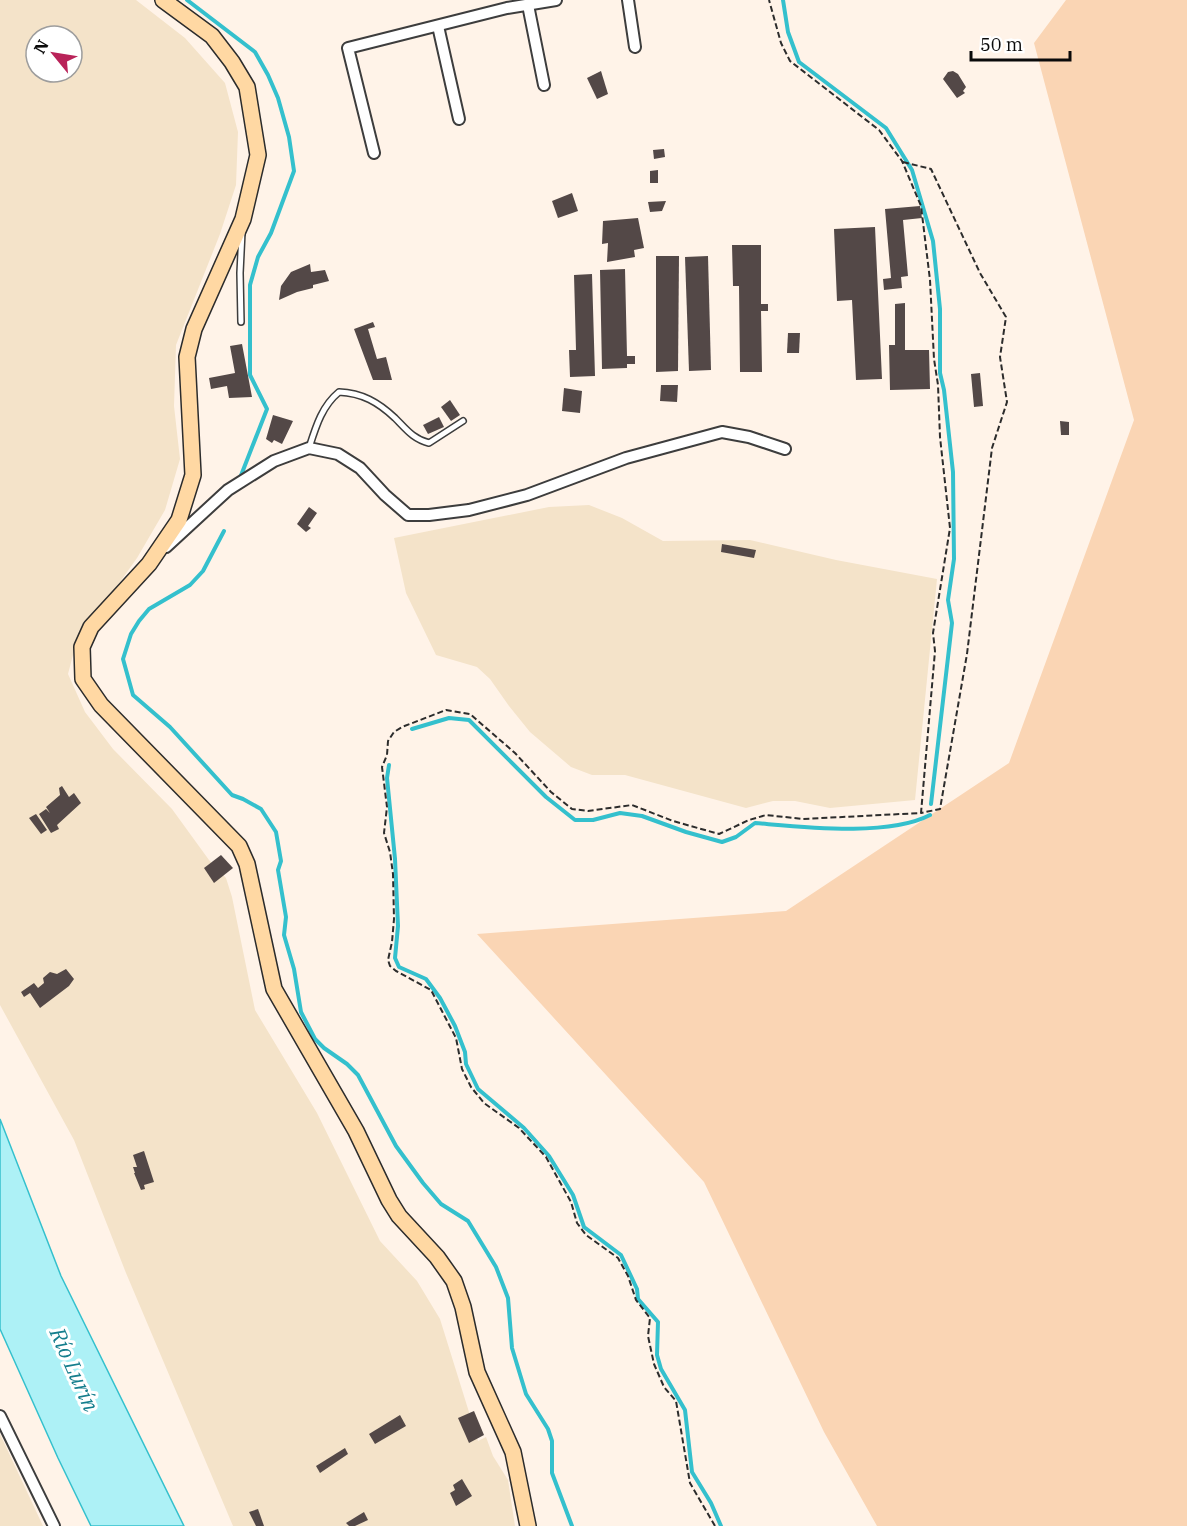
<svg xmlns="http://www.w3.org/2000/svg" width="1187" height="1526" font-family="'IBM Plex Serif',serif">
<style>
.farmland{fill:#f4e3c9;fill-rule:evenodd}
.sand{fill:#fad5b4}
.water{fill:#adf1f6;stroke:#34c0cd;stroke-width:1.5}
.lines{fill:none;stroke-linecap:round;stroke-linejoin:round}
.stream{stroke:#34c0cd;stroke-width:4}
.building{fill:#534847}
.lane-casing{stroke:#3d3d3d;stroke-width:8}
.street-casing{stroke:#3d3d3d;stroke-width:14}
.secondary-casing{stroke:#2c2c2c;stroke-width:18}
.path{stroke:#2c2c2c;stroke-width:2;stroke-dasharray:6 3;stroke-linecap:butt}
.lane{stroke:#fff;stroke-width:5}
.street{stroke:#fff;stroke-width:10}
.secondary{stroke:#ffd8a3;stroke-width:15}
.labels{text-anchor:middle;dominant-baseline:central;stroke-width:6;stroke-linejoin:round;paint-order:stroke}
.water-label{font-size:22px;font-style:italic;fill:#157e8d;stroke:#fff}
</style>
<rect width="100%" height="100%" fill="#fff3e8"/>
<g class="farmland">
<path d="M0 0H136L185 38 225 83 238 132 236 185 220 234 176 345 174 406 180 459 165 510 137 558 90 624 74 651 68 674 85 712 113 749 172 809 209 860 226 878 232 897 255 1010 317 1113 380 1241 417 1281 440 1319 478 1441 486 1437 493 1456 508 1480 515 1526H233L126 1273 74 1140 0 1005ZM36 36H72V72H36Z"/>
<path d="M589 505 622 518 663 541 750 540 836 560 937 579 915 800 830 808 795 801H773L746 808 625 775H592L571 767 530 732 509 706 490 679 477 667 436 655 406 593 394 538 549 507Z"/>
<path d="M0 1434 43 1526H0Z"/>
</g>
<path class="sand" d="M1066 0H1187V1526H877L824 1432 704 1182 477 934 786 911 1009 763 1134 420 1034 43Z"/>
<path class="water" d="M0 1119 61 1276 184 1526H91L58 1458 0 1329Z"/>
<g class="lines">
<g class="stream">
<path d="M187 0 255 52 268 75 278 98 289 137 294 171 271 233 258 257 250 285V375L267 409 240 478"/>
<path d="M783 0 788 32 799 62 886 128 912 170 933 241 940 309V373L944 390 953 472 954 559 948 600 952 623 931 804"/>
<path d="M224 531 203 571 190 585 149 609 139 621 131 634 123 659 133 695 170 727 232 795 243 799 261 809 276 832 281 861 278 870 286 917 284 935 294 969 301 1012 315 1039 324 1048 347 1064 358 1075 396 1146 423 1183 441 1204 468 1221 496 1267 508 1298 512 1348 526 1394 548 1429 552 1441V1473L572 1526"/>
<path d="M412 729 449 718 469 720 546 797 575 820H593L620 813 642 816 686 832 722 842 736 837 755 823C803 827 888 837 930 815"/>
<path d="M389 765 387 778 395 859 398 926 395 958 399 967 426 979 440 998 455 1026 465 1052 466 1064 478 1089 524 1128 549 1156 573 1195 584 1227 621 1255 637 1289 638 1299 658 1322 657 1355 661 1369 685 1410 692 1472 711 1503 721 1526"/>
</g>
</g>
<g class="building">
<path d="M601 71 608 94 597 99 587 78Z"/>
<path d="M953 71 958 74 966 87 963 91 965 93 957 98 943 79 948 72Z"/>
<path d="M664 149 665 157 654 159 653 150Z"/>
<path d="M658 170V183H650V171Z"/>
<path d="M572 193 578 211 558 218 552 201Z"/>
<path d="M666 201 662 211 650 212 648 202Z"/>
<path d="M920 206 922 218 903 220 908 276 901 277 902 288 884 290 883 279 891 278 885 209Z"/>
<path d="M638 218 644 248 634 250 635 257 607 262 608 243 602 244 603 221Z"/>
<path d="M875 227 882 379 856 380 852 300 837 301 834 229Z"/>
<path d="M732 245H761V304H768V311H761L762 372H740L739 286H733Z"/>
<path d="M656 256H679L678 371 656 372Z"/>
<path d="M708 256 711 370 689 371 685 257Z"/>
<path d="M310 264 311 272 325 270 329 281 313 285V288L297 292 279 300 281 286 291 272Z"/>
<path d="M625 269 627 356H635V364H627V368L602 369 600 270Z"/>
<path d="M592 274 595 376 570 377 569 350H576L574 275Z"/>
<path d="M905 303V350H929L930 389 890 390 889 345H895V304Z"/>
<path d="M373 322 375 327 368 329 377 359 386 357 392 380H373L354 329Z"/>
<path d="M788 333H800L799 353H787Z"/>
<path d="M242 344 252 397 229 398 227 386 211 389 209 378 235 373 230 346Z"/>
<path d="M980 373 983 406 974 407 971 374Z"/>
<path d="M661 385H678L677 402 660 401Z"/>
<path d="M564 388 582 391 580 413 562 411Z"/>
<path d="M450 400 460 415 451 421 441 407Z"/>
<path d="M273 415 293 421 282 444 274 440 272 443 266 439Z"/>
<path d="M439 417 444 427 428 434 423 425Z"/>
<path d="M1060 421 1069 422V435H1061Z"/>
<path d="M309 507 317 513 308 526 311 528 306 532 297 524Z"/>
<path d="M722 544 756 550 754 558 721 552Z"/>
<path d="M62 786 69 797 74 793 81 803 57 825 59 829 51 833 39 814 46 809 50 813 46 807 60 795 59 788Z"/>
<path d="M36 814 47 830 41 834 29 818Z"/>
<path d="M221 855 233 868 214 883 204 868Z"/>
<path d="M66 969 74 979 69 986 40 1008 30 993 24 997 21 992 34 983 38 988 44 983 43 978 50 972 57 974Z"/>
<path d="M144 1151 154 1182 144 1185 145 1189 141 1190 134 1173H135L133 1167H137L133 1155Z"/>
<path d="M474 1411 484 1435 469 1443 458 1418Z"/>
<path d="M400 1415 406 1426 375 1444 369 1434Z"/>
<path d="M345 1448 348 1454 320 1473 316 1466Z"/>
<path d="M462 1479 472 1496 456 1506 450 1493 455 1490 453 1485Z"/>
<path d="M258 1509 264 1526H256L249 1512Z"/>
<path d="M364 1512 368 1520 355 1526H349L346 1523Z"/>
</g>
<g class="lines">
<g class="lane-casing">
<g id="lane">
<path d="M241 322 240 273 242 232"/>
<path d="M309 448C316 426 322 406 339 392 362 393 378 402 395 418 406 429 413 439 429 443L463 421"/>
</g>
</g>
<g class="street-casing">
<g id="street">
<path d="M628 0 635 47"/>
<path d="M528 5 544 85"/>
<path d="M438 26 459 119"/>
<path d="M374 153 348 48 507 8 556 0"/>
<path d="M166 547 228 490 274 461 309 448 338 454 360 468 385 495 408 515H429L469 510 527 495 626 458 722 432 749 437 785 449"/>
<path d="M0 1416 54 1526"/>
</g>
</g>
<g class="secondary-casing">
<path id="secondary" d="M163 0 212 36 232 62 247 87 258 155 243 219 194 329 187 357 193 475 179 520 149 564 91 627 82 647 83 679 101 705 239 846 247 864 274 989 356 1131 389 1200 399 1216 437 1257 454 1281 463 1307 477 1372 513 1452 528 1526"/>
</g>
<g class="path">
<path d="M903 162 931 169 980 273 1006 317 1000 357 1007 402 992 448 967 654 940 809 921 813"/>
<path d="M715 1526 690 1483 676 1401 664 1387 654 1364 648 1336 650 1318 636 1300 628 1276 618 1258 586 1235 577 1223 571 1202 546 1157 519 1128 484 1103 471 1087 462 1069 456 1038 431 990 396 971 390 966 388 960 392 942 394 919 393 874 390 852 384 833 387 807 382 767 387 755 388 741 394 732 402 727 446 710 470 714 515 753 551 792 572 809 588 811 632 805 673 821 719 834 749 820 766 815 803 819 921 813 935 651 933 633 950 528 940 437 938 385 934 359 930 280 921 206 902 161 879 130 790 61 781 43 769 0"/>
</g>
<use href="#lane" class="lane"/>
<use href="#street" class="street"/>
<use href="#secondary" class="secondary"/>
</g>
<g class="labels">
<g class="water-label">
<text transform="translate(75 1369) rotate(66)">Río Lurín</text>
</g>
</g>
<g transform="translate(54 54) rotate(300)"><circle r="28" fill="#ffffff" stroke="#9d9d9d" stroke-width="1.5"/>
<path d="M0-4.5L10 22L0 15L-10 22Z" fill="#b92359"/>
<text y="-9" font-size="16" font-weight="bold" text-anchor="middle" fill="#0a0a0a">N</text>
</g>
<path d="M971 51v9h99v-9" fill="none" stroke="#0a0a0a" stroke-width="3"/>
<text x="980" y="51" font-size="18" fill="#0a0a0a" stroke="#ffffff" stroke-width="4.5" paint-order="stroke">50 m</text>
</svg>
